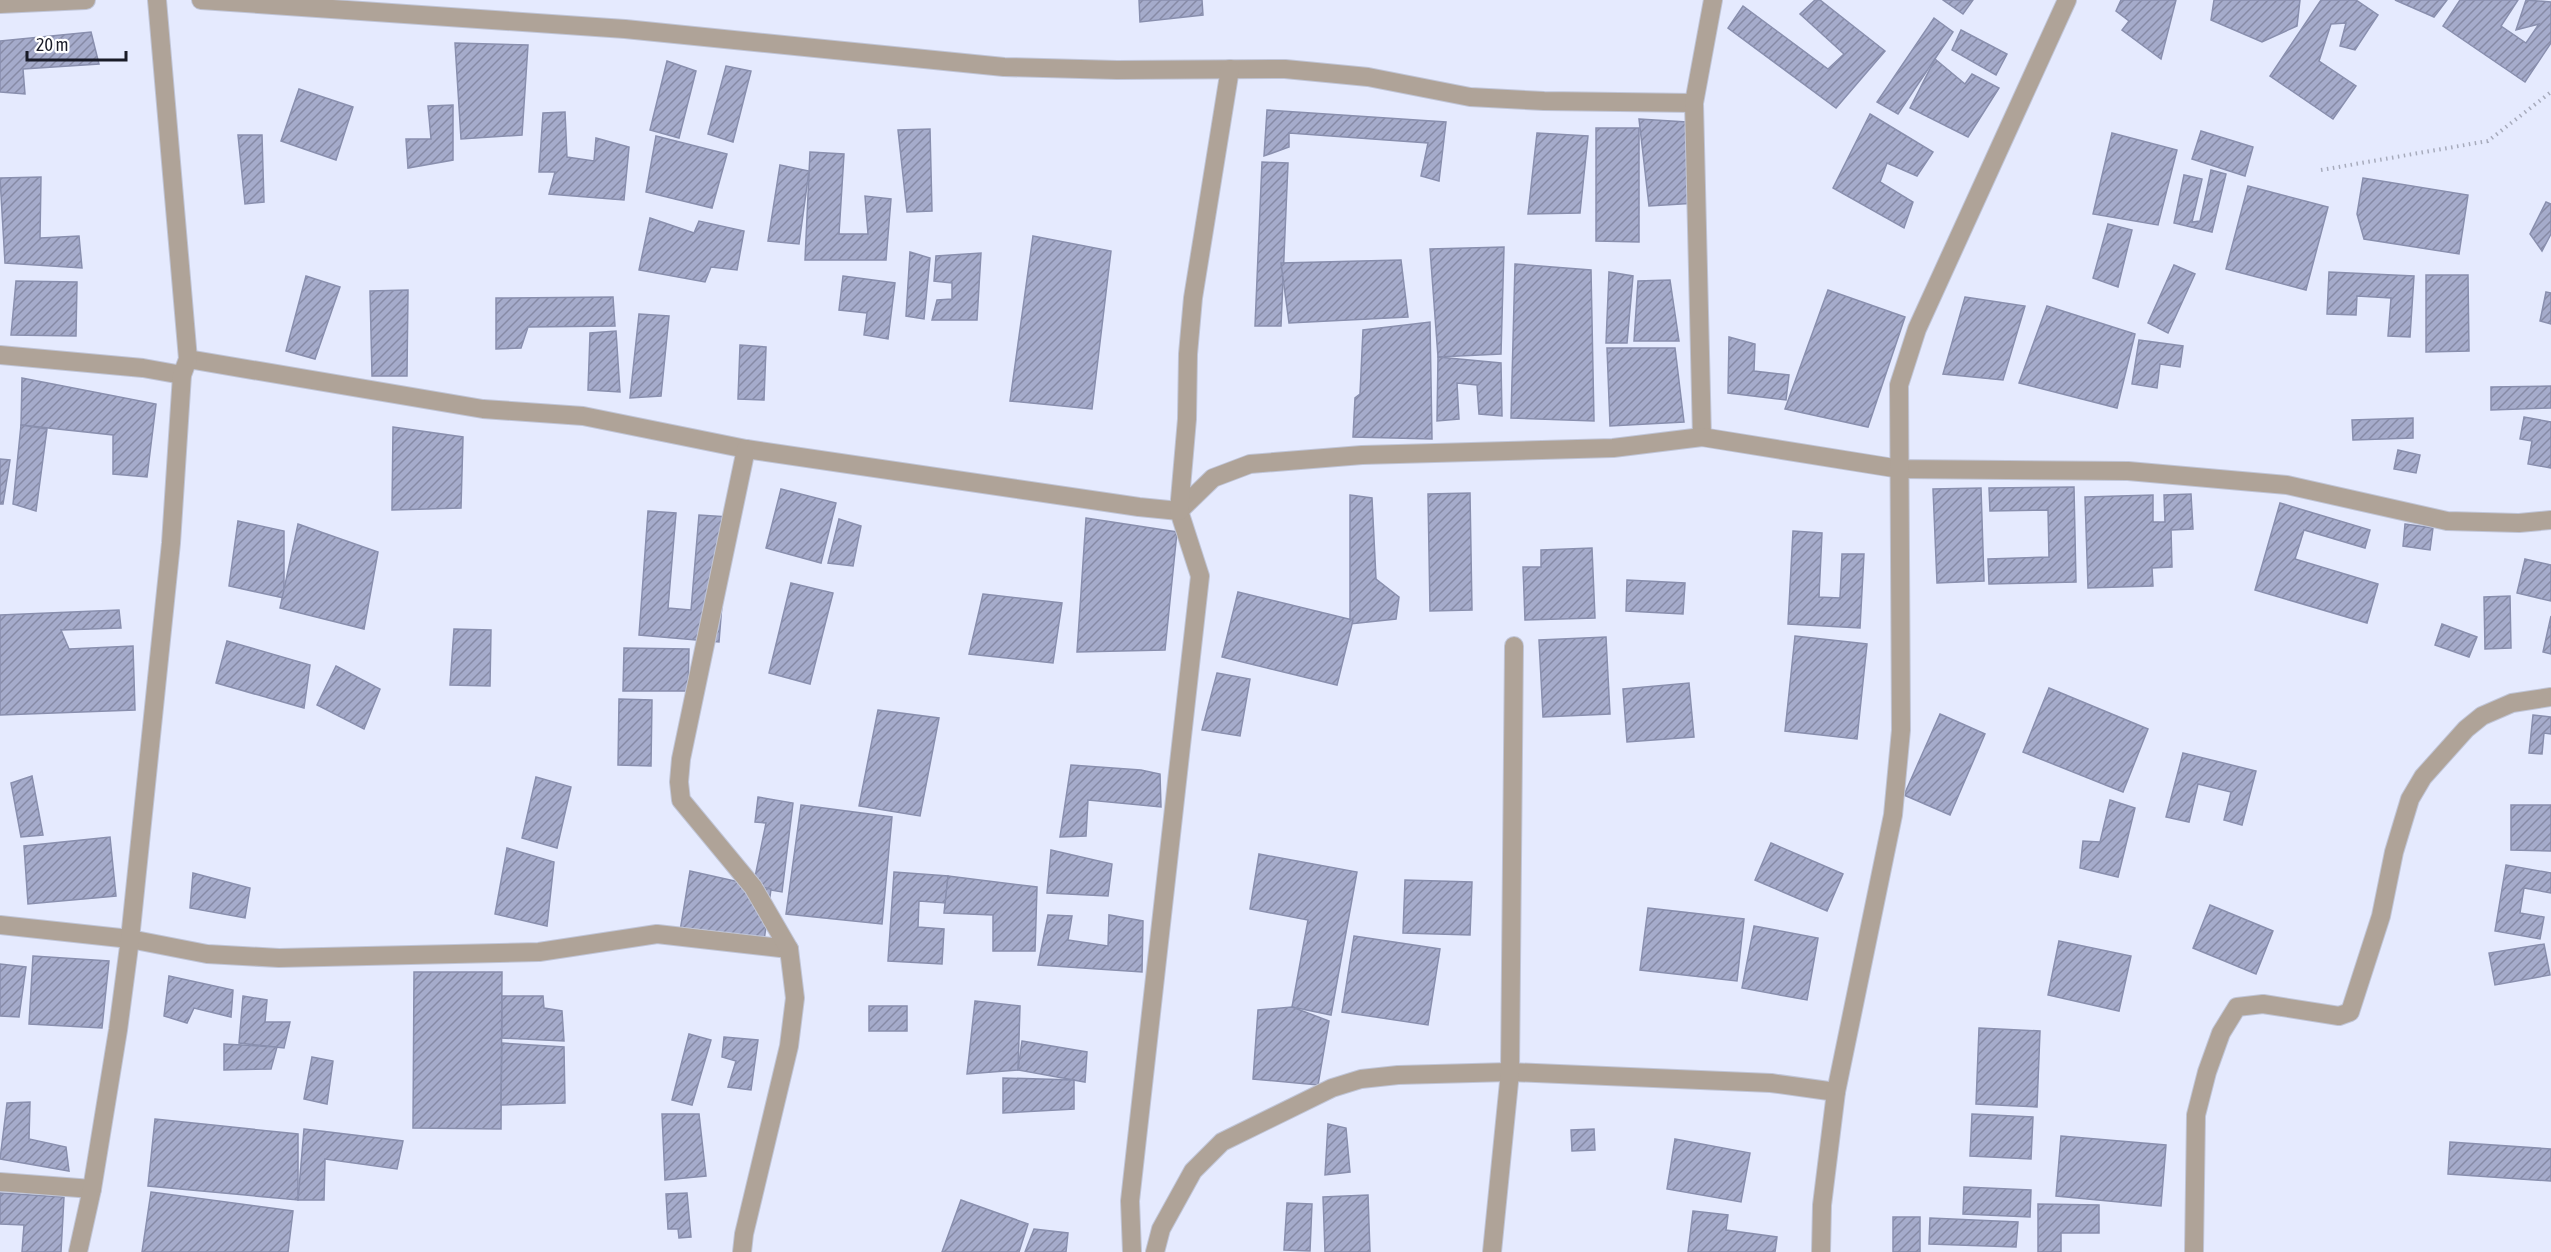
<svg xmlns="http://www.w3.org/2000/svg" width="2551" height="1252" font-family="'Asap Condensed',sans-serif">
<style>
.building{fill:url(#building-hatch);stroke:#898fae;stroke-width:1.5}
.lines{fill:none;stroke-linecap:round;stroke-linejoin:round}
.minor-casing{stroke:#c0c5d7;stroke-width:20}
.path{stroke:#a7abbc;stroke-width:4;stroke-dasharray:1.5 4.5;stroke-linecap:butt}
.minor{stroke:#afa398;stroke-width:18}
</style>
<defs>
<pattern id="building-hatch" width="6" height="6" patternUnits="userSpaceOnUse" patternTransform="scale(1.5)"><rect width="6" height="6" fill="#a5abcb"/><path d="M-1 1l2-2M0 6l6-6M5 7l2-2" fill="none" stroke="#868aa5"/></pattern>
</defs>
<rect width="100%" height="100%" fill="#e5eafe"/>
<g class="building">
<path d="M1139 0H1202L1203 15 1140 22Z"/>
<path d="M1815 0H1820L1885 51 1836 108 1728 28 1743 6 1828 69 1844 54 1800 14Z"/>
<path d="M1943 0H1973L1963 14Z"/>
<path d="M2121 0H2176L2161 59 2122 30 2129 21 2116 11Z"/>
<path d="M2214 0H2300L2297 26 2262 42 2211 20Z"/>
<path d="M2321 0H2356L2378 15 2355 50 2340 46 2346 23 2331 24 2319 61 2356 86 2333 119 2270 76Z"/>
<path d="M2395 0H2447L2434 17Z"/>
<path d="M2460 0H2518L2501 26 2526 43 2539 24 2516 30 2526 0 2551 2V43L2525 82 2443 26Z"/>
<path d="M1934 18 1953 32 1898 114 1877 102Z"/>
<path d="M1961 30 2007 54 1996 75 1952 50Z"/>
<path d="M91 32 99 64 23 69 25 94 0 92V41Z"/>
<path d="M455 43 528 45 522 135 461 139Z"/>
<path d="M1935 59 1965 84 1972 74 1999 88 1968 137 1910 108Z"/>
<path d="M667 61 696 71 679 138 650 130Z"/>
<path d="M726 66 751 71 733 142 708 134Z"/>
<path d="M299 89 353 107 336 160 281 141Z"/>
<path d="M453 105V160L408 168 406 139H431L428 106Z"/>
<path d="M1267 110 1446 122 1439 181 1421 176 1428 143 1289 133V147L1264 156Z"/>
<path d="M565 112 567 157 594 161 596 138 629 147 624 200 549 194 555 172H539L543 113Z"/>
<path d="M1870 114 1933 152 1917 176 1887 163 1880 182 1913 202 1904 228 1833 188Z"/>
<path d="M1639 119 1687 122 1697 203 1649 206Z"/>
<path d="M1596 128H1639V242L1596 241Z"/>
<path d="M930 129 932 211 907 212 898 130Z"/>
<path d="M2201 131 2253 147 2245 176 2192 159Z"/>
<path d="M1537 133 1588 136 1580 213 1528 214Z"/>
<path d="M2112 133 2177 150 2158 225 2093 214Z"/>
<path d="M238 135H262L264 202 245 204Z"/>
<path d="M656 136 727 154 712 208 646 192Z"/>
<path d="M810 152 844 154 839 234H868L865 196 891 199 886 260H805Z"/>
<path d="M1262 162 1288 163 1281 326H1255Z"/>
<path d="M780 165 809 171 799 244 768 241Z"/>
<path d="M2211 170 2226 174 2212 232 2174 223 2184 175 2202 179 2192 222 2200 221Z"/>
<path d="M41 177 40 238 79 236 82 268 5 263 0 178Z"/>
<path d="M2363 178 2468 195 2459 254 2364 239 2357 214Z"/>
<path d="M2248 186 2328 207 2306 290 2226 269Z"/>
<path d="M2546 202 2551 204V234L2542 251 2530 234Z"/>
<path d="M650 218 694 233 699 221 744 231 737 270 711 267 705 282 639 270Z"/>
<path d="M2108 224 2132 230 2118 287 2093 278Z"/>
<path d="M1033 236 1111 251 1092 409 1010 401Z"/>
<path d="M1504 247 1501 354 1438 357 1430 249Z"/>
<path d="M910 252 930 258 924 319 906 316Z"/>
<path d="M981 253 977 320H932L937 300 952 299V283L934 281 936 256Z"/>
<path d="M1401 260 1408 317 1289 323 1281 263Z"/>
<path d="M1515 264 1591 270 1594 421 1511 418Z"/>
<path d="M2174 265 2195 274 2168 333 2148 323Z"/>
<path d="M1609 272 1633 276 1627 343H1606Z"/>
<path d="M2329 272 2414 276 2410 337 2388 336 2391 298 2357 296 2356 315 2327 314Z"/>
<path d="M2426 275H2468L2469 351 2426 352Z"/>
<path d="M306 276 340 287 315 359 286 351Z"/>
<path d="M843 276 895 283 888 339 864 335 867 313 839 310Z"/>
<path d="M1670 280 1679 341H1634L1638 281Z"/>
<path d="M16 281 77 282 76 336 11 335Z"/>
<path d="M408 290 407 376H372L370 291Z"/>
<path d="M1828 290 1905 317 1868 427 1785 409Z"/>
<path d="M2546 292 2551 293V324L2540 321Z"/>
<path d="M613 297 615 326 528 327 521 348 496 349V298Z"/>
<path d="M1965 297 2025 306 2003 380 1943 374Z"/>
<path d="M2047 306 2135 334 2117 408 2019 383Z"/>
<path d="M639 314 669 316 661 396 630 398Z"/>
<path d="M1430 322 1432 439 1353 437 1355 398 1360 394 1363 330Z"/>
<path d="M616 331 620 392 588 390 590 333Z"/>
<path d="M1729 337 1755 344 1754 371 1789 375 1786 400 1728 393Z"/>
<path d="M2139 340 2183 346 2180 367 2160 364 2157 388 2132 384Z"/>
<path d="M740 345 766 347 764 400 738 399Z"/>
<path d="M1607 348H1675L1684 422 1610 426Z"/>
<path d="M1438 357 1501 363 1502 416 1479 414 1477 385 1457 383 1459 419 1437 421Z"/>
<path d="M22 378 156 404 147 477 113 474V435L21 425Z"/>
<path d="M2551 386V408L2491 410V387Z"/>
<path d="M2524 417 2551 422V468L2528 464 2532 441 2520 439Z"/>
<path d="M2413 418V438L2353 440 2352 420Z"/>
<path d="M21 425 47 429 36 511 13 504Z"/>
<path d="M393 427 463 437 461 508 392 510Z"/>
<path d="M2398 450 2420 455 2416 473 2394 469Z"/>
<path d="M0 459 10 460 3 504H0Z"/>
<path d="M2074 487 2076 582 1989 584 1988 559 2049 557 2048 510 1990 511 1989 488Z"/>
<path d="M1981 488 1984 581 1937 583 1933 489Z"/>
<path d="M781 489 836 503 821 563 766 548Z"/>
<path d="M1470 493 1472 610 1430 611 1428 494Z"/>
<path d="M2191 494 2193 529 2171 530 2172 567 2152 568 2153 586 2088 588 2085 497 2153 495V522H2165L2164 495Z"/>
<path d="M1350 495 1372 498 1376 579 1399 597 1396 619 1350 624Z"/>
<path d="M2280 503 2370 530 2365 548 2304 530 2295 559 2378 584 2367 623 2255 590Z"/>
<path d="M648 511 676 513 668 608 691 610 699 515 729 517 719 642 639 635Z"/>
<path d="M1086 518 1177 532 1165 650 1077 652Z"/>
<path d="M839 519 861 526 853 566 828 563Z"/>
<path d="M238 521 284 531V598L229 586Z"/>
<path d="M298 524 378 552 364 629 280 608Z"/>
<path d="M2405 524 2433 528 2430 550 2403 546Z"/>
<path d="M1793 531 1822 533 1819 597 1840 598 1842 554H1864L1860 628 1788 624Z"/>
<path d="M1592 548 1595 618 1525 620 1523 567H1541V550Z"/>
<path d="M2525 559 2551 565V601L2517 593Z"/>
<path d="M1627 580 1685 583 1683 614 1626 611Z"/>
<path d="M791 583 833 593 810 684 769 673Z"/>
<path d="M1238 592 1353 620 1337 685 1222 657Z"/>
<path d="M983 594 1062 603 1053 663 969 654Z"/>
<path d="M2510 596 2511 648 2485 649 2484 597Z"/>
<path d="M119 610 121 628 61 630 69 649 133 646 135 710 0 715V615Z"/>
<path d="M2551 616V654L2543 652Z"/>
<path d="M2442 624 2477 637 2469 657 2435 645Z"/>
<path d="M454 629 491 630 490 686 450 685Z"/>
<path d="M1795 636 1867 644 1857 739 1785 731Z"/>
<path d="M1606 637 1610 714 1543 717 1539 640Z"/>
<path d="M227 641 310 665 304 708 216 683Z"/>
<path d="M624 648 689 649 688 691H623Z"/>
<path d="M336 666 380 689 364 729 317 705Z"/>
<path d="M1217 673 1250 679 1240 736 1202 730Z"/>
<path d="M1689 683 1694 737 1627 742 1623 689Z"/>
<path d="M2049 688 2148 729 2123 792 2023 752Z"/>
<path d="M619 699 652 700 651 766 618 765Z"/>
<path d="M878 710 939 718 920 816 859 806Z"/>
<path d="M1940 714 1985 734 1950 815 1904 795Z"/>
<path d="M2533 715 2551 717V734L2544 733 2542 754 2529 753Z"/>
<path d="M2183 753 2256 771 2242 825 2224 820 2231 792 2198 784 2189 822 2166 817Z"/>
<path d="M1071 765 1141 770 1160 774 1161 807 1088 800 1086 836 1060 837Z"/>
<path d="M32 776 43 835 21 837 11 783Z"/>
<path d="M536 777 571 787 557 848 522 838Z"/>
<path d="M758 797 793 803 782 892 753 887 766 823 755 822Z"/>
<path d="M2110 800 2135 808 2118 877 2080 868 2083 841 2100 842Z"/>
<path d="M801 805 892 817 882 924 786 914Z"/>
<path d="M2511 805H2551V851L2511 850Z"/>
<path d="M110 837 116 896 28 904 24 846Z"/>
<path d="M1771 843 1843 874 1827 911 1755 880Z"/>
<path d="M507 848 554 862 547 926 495 914Z"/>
<path d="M1051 850 1112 864 1108 896 1047 893Z"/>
<path d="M1259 854 1357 872 1331 1015 1292 1007 1308 920 1250 909Z"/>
<path d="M2506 865 2551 873V893L2524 888 2520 913 2544 917 2540 939 2495 931Z"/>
<path d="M690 871 771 889 764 941 680 931Z"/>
<path d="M894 872 948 876 946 903 919 901 918 927 944 929 942 964 888 961Z"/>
<path d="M193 873 250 888 245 918 190 908Z"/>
<path d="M948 876 1037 887 1035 951H993V915L944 913Z"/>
<path d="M1405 880 1472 882 1470 935 1403 933Z"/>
<path d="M2210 905 2273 931 2256 974 2193 948Z"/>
<path d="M1648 908 1744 919 1737 981 1640 970Z"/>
<path d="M1048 915 1072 916 1068 940 1108 946 1109 915 1143 921 1142 972 1038 965Z"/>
<path d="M1754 926 1818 938 1807 1000 1742 988Z"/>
<path d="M1354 936 1440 949 1428 1025 1342 1012Z"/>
<path d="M2059 941 2131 956 2119 1011 2048 995Z"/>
<path d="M2544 944 2550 975 2495 985 2489 953Z"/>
<path d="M33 956 109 961 102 1028 29 1024Z"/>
<path d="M0 964 26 967 19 1017 0 1016Z"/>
<path d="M414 972H502L501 1129 413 1128Z"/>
<path d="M169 976 233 990 231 1017 194 1008 187 1023 164 1016Z"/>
<path d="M243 996 267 1000 265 1022H290L284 1048 239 1043Z"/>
<path d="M502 996H543L544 1008 562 1011 564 1041 502 1038Z"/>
<path d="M975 1001 1020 1006 1018 1070 967 1074Z"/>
<rect x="869" y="1006" width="38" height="25"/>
<path d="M1292 1007 1329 1021 1318 1085 1253 1079 1258 1010Z"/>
<path d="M1979 1028 2040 1031 2037 1107 1976 1104Z"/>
<path d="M689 1034 711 1040 692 1105 672 1100Z"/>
<path d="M724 1037 758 1040 751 1090 728 1087 736 1061 722 1057Z"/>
<path d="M1022 1041 1087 1052 1085 1082 1018 1070Z"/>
<path d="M502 1043 564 1047 565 1103 501 1105Z"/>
<path d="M224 1044 277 1047 271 1069 224 1070Z"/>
<path d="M312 1057 333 1061 327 1104 304 1099Z"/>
<path d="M1003 1078 1074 1080V1109L1003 1113Z"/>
<path d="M30 1102 29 1139 66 1147 69 1171 0 1159 7 1103Z"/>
<path d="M662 1114H699L706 1176 665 1180Z"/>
<path d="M1972 1114 2033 1117 2031 1159 1970 1156Z"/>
<path d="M155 1119 298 1134V1200L148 1186Z"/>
<path d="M1328 1124 1346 1128 1350 1172 1325 1175Z"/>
<path d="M304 1129 403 1141 397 1169 325 1159 324 1200H298Z"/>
<path d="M1594 1129 1595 1150 1572 1151 1571 1130Z"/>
<path d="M2061 1136 2166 1145 2161 1206 2056 1196Z"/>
<path d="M1675 1139 1750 1153 1741 1202 1667 1189Z"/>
<path d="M2450 1142 2551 1149V1181L2448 1174Z"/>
<path d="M1964 1187 2031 1190 2030 1217 1963 1214Z"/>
<path d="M151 1192 293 1211 288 1252H142Z"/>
<path d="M0 1193 64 1197 61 1252H22L24 1225 0 1224Z"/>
<path d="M687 1193 691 1237 679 1238 678 1229H668L666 1194Z"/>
<path d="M1368 1195 1370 1252H1325L1323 1197Z"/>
<path d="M961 1200 1028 1224 1019 1252H942Z"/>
<path d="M1287 1203 1312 1204 1310 1251 1284 1250Z"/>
<path d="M2038 1204 2099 1205V1233H2061V1252H2038Z"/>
<path d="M1693 1211 1728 1215 1726 1230 1777 1237 1775 1252H1688Z"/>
<rect x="1893" y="1217" width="27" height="35"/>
<path d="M1930 1218 2018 1222 2016 1247 1929 1244Z"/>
<path d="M1034 1229 1068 1233 1066 1252H1025Z"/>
</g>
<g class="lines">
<g class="minor-casing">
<g id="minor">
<path d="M201 0 625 29 1004 67 1117 70 1285 69 1368 77 1470 97 1544 101 1694 103"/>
<path d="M0 4 86 0"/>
<path d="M0 355 143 368 182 375"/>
<path d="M188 359 483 409 583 416 746 449 1139 507 1179 511 1200 576 1130 1201 1132 1252"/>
<path d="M1702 437 1694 103 1713 0"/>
<path d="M1179 511 1213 478 1250 464 1362 455 1613 448 1702 437 1900 469 2128 471 2287 485 2447 521 2519 523 2551 520"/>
<path d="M1179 511 1187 419 1188 354 1193 298 1230 69"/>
<path d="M0 925 130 939 207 954 279 958 539 952 657 934 789 949"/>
<path d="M0 1182 92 1189"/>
<path d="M78 1252 92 1189 118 1030 130 939 171 543 182 375 188 359 157 0"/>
<path d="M742 1252 744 1234 789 1046 795 998 789 949 753 887 681 800 679 782 681 759 746 449"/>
<path d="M1155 1252 1161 1229 1193 1171 1222 1142 1332 1088 1361 1079 1398 1075 1510 1072 1771 1083 1836 1092"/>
<path d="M1492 1252 1510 1072 1514 646"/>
<path d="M1821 1252 1822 1205 1836 1092 1893 815 1901 730 1899 385 1917 329 2067 0"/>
<path d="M2194 1252 2196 1115 2207 1072 2221 1033 2237 1007 2263 1004 2339 1016 2350 1012 2381 916 2394 852 2410 799 2423 777 2466 729 2482 716 2512 703 2551 697"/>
</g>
</g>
<path class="path" d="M2321 170 2488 141 2551 92"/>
<use href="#minor" class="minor"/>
</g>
<path d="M27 51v9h99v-9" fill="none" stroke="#191b27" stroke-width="3"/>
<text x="36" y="51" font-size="18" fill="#191b27" stroke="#ffffff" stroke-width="4.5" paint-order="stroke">20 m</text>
</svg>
